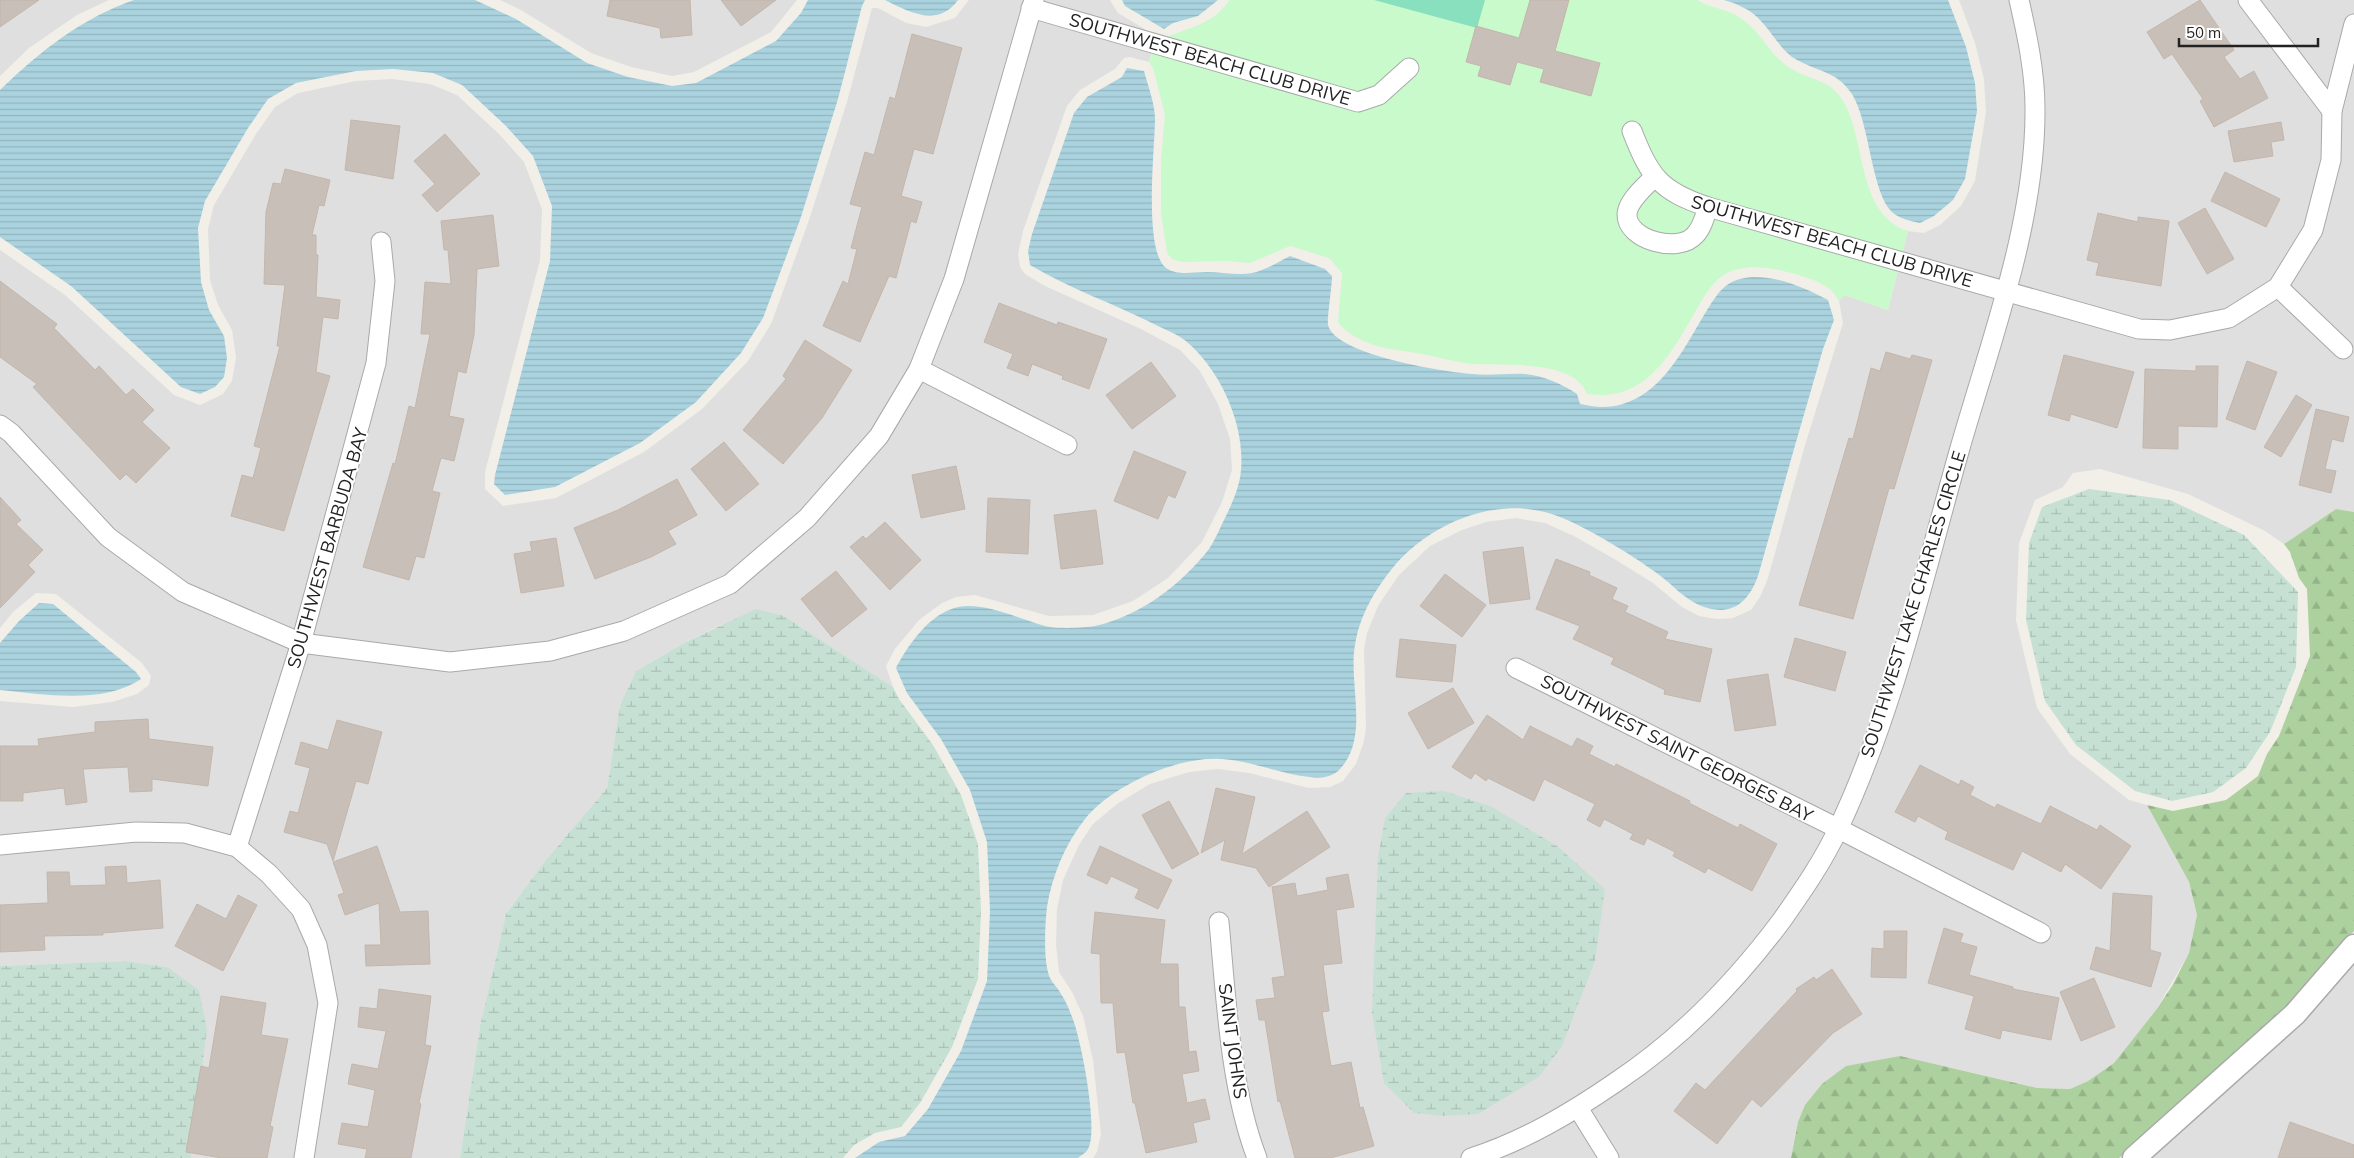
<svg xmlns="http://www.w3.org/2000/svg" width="2354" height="1158" font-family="Mulish,sans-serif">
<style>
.residential{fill:#e0dfdf}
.forest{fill:url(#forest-firs)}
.wetland{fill:url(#wetland-marsh)}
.park{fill:#c8facc}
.pitch{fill:#88e0be}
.water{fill:url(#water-rules)}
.building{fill:#c7bfb8;stroke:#c4b6ab}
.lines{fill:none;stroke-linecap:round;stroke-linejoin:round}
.minor-casing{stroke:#a9a9a9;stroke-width:21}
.tertiary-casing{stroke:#a9a9a9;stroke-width:25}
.minor{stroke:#fff;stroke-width:19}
.tertiary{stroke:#fff;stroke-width:22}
.labels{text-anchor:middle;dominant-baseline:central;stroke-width:4;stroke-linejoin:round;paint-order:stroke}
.street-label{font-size:18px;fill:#222;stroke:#fff}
</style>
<defs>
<pattern id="forest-firs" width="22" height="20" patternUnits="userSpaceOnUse" patternTransform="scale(1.25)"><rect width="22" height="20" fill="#add19e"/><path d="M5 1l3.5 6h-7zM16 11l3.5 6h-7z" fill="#95b388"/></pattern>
<pattern id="wetland-marsh" width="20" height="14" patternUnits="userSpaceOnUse" patternTransform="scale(1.25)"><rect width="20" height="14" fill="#c6e0d4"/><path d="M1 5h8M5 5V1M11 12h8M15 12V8" fill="none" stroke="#aac0b6"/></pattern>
<pattern id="water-rules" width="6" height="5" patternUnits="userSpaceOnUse" patternTransform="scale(1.25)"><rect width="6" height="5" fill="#aad3df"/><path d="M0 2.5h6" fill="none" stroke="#92b5bf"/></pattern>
</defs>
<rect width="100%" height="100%" fill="#f2efe9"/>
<g class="residential">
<path d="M0 0H109L77 15 29 48 0 76Z"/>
<path d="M500 0H797L771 32 694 72 672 76 631 67 591 53 521 10Z"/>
<path d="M969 0H1110L1118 13 1156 36 1149 62 1130 57 1124 58 1115 69 1080 90 1067 106 1023 231 1018 254 1020 267 1025 274 1045 286 1141 329 1180 350 1200 371 1218 404 1230 439 1232 470 1222 502 1202 542 1168 578 1133 601 1093 615 1049 616 975 595 956 597 942 603 919 620 895 649 886 666 893 687 784 616 721 625 684 643 636 671 620 705 607 788 545 861 506 914 480 1026 460 1158H191L207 1030 167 967 126 961 0 966V701L73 707 112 702 137 694 149 685 151 676 142 663 56 594 36 593 13 612 0 628V250L65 295 174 395 200 405 223 394 232 381 236 357 232 330 218 305 210 280 208 229 214 205 256 134 275 107 298 93 356 81 392 79 430 84 457 95 499 134 524 162 542 209 540 260 485 472V489L503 506 556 498 644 452 702 409 748 361 771 324 808 223 847 102 872 8H878L906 23 926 27 955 18Z"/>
<path d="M1959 0H2354V512L2336 509 2284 544 2265 531 2188 494 2100 469 2073 473 2063 487 2035 500 2019 543 2016 620 2037 708 2070 754 2129 800 2147 805 2189 882 2197 915 2189 953 2156 1010 2114 1063 2088 1081 2070 1089 2037 1088 1952 1068 1798 1122 1791 1158H1093L1097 1152 1101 1134 1093 1060 1083 1016 1072 992 1059 972 1056 944 1057 909 1063 880 1079 845 1093 824 1117 804 1150 784 1189 772 1218 769 1249 773 1309 788 1330 787 1343 781 1356 764 1364 741 1366 727 1364 649 1367 633 1378 606 1399 575 1430 546 1462 530 1486 522 1516 518 1545 523 1574 536 1616 560 1653 583 1682 607 1699 616 1717 619 1733 618 1751 610 1760 597 1768 578 1805 445 1843 323 1839 301 1844 295 1888 310 1908 231 1924 233 1940 225 1961 206 1975 181 1986 112 1984 79 1975 43Z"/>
<path d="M2354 962V1158H2148Z"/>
</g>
<path class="forest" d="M2336 509 2354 512V931L2289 1006 2119 1158H1791L1798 1122 1805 1105 1822 1084 1846 1066 1900 1056 2037 1088 2070 1089 2088 1081 2114 1063 2156 1010 2172 986 2189 953 2197 915 2189 882 2147 805 2173 811 2226 800 2258 776 2267 754 2279 736 2310 656 2307 589 2299 578 2290 552 2284 544Z"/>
<g class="wetland">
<path d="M2089 489 2170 500 2244 535 2298 592 2296 667 2270 732 2246 768 2213 792 2172 801 2135 791 2076 745 2045 701 2026 620 2029 543 2042 507Z"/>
<path d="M756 609 784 616 893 687 899 699 933 745 961 795 978 844 981 912 978 979 952 1047 920 1103 901 1127 875 1133 854 1145 843 1158H460L480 1026 506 914 545 861 607 788 620 705 636 671 684 643Z"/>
<path d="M1444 791 1492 807 1557 846 1605 889 1595 961 1562 1046 1539 1077 1478 1114 1443 1116 1414 1113 1384 1083 1372 1013 1378 857 1385 818 1406 793Z"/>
<path d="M126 961 167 967 199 990 207 1030 191 1158H0V966Z"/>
</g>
<path class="park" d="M1230 0H1697C1710 8 1727 9 1739 17 1759 29 1768 52 1787 66 1806 80 1830 78 1843 101 1867 141 1856 214 1908 231L1888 310 1844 295 1839 301C1831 284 1811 279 1795 274 1773 268 1749 263 1727 273 1714 279 1705 295 1698 307 1672 351 1648 403 1587 394 1575 359 1504 366 1475 364 1457 363 1439 357 1422 354 1407 351 1391 350 1377 346 1364 342 1345 333 1338 322L1342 273 1329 258 1290 246 1250 263 1227 261 1181 262 1172 259 1167 253 1161 213V161L1165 115 1153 68 1149 62 1156 36C1166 39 1168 36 1177 33 1201 24 1214 21 1230 0Z"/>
<path class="pitch" d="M1374 0H1485L1477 28Z"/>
<g class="water">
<path d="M134 0H475L516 19 587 63 628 77 672 86 696 83 776 41 801 13 808 0H865L862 6 838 99 800 220 763 318 741 353 696 402 640 443 555 487 505 495 494 484 495 475 550 261 552 206 533 156 506 126 462 85 433 73 393 69 356 71 296 83 268 99 248 128 205 201 198 228 201 282 209 310 224 336 227 358 224 377 215 387 200 394 181 387 71 286 0 237V90C39 52 82 18 134 0Z"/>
<path d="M885 0H958C938 28 909 12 885 0Z"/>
<path d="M1122 0H1218L1198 16 1173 23 1164 29 1125 6Z"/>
<path d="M1724 0H1948L1966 47 1975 83 1977 111 1965 179 1953 200 1934 216 1920 223C1911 221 1900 219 1892 212 1871 192 1870 123 1852 94 1835 69 1815 72 1792 57 1778 46 1770 29 1757 17 1747 8 1737 4 1724 0Z"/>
<path d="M1127 68 1144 71C1148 86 1155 104 1155 119 1155 148 1143 250 1166 268 1177 276 1194 272 1207 272 1221 272 1239 276 1252 273 1266 270 1278 262 1290 256L1325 269 1332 276C1332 287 1327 317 1328 325 1335 355 1445 372 1472 374 1489 376 1507 373 1525 374 1544 376 1562 384 1577 394L1580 404C1587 405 1595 407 1602 407 1655 407 1681 354 1704 315 1711 304 1719 289 1730 283 1759 267 1802 286 1828 300L1834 320 1823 349 1796 442 1758 576C1748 604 1730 618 1699 605 1683 598 1672 584 1658 574 1632 555 1575 519 1545 512 1489 498 1426 526 1391 570 1374 591 1359 618 1355 645 1348 684 1370 737 1340 769 1333 777 1320 779 1310 777 1280 774 1252 761 1222 759 1179 755 1111 786 1085 819 1065 844 1052 876 1047 907 1045 925 1043 962 1050 978 1053 984 1058 988 1061 994 1066 1001 1069 1009 1072 1017 1081 1038 1099 1131 1088 1149 1086 1153 1081 1155 1078 1158H855L879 1142 905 1136 928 1109 961 1051 987 981 990 911 987 842 970 790 941 739 907 693 896 668C908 645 930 613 958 607 986 602 1018 619 1045 626 1055 629 1084 628 1095 626 1140 616 1181 585 1209 549 1215 540 1220 528 1225 518 1232 504 1240 486 1241 470 1245 425 1221 371 1187 342 1179 335 1166 330 1156 325 1115 304 1070 289 1030 265L1028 251 1032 234 1074 113 1087 97 1122 77Z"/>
<path d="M39 603 53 604 136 672 141 679C103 705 43 694 0 690V643L19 621Z"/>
</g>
<g class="building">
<path d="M0 0H39L0 27Z"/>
<path d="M610 0H690L692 35 661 38 660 28 607 16Z"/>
<path d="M721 0H776L741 26Z"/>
<path d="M1530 0H1569L1555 51 1600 63 1591 96 1540 82 1544 69 1517 62 1510 85 1478 76 1481 66 1466 62 1476 26 1519 38Z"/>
<path d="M2200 0 2234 50 2224 57 2240 79 2254 71 2268 98 2214 127 2200 101 2203 99 2172 54 2164 59 2147 32Z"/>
<path d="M912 34 962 48 933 154 914 149 901 196 922 202 916 223 911 221 896 278 889 276 860 342 823 326 843 281 848 284 857 249 851 248 862 207 850 204 865 152 874 155 890 97 895 99Z"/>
<path d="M351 120 400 126 393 179 345 170Z"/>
<path d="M2281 122 2284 140 2271 142 2273 156 2234 162 2228 131Z"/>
<path d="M445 134 480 174 437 212 422 195 435 184 414 161Z"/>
<path d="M285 169 330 180 324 206 319 205 312 235H316V255H318L316 297 340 300 338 319 323 317 316 372 330 376 284 531 231 516 242 475 253 478 261 448 254 446 280 346H277L285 285 264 284 266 212 273 183 281 184Z"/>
<path d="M2225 172 2280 199 2266 227 2211 201Z"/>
<path d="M2205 208 2234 259 2207 274 2178 223Z"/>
<path d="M2098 213 2138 222V217L2169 221 2161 286 2096 275 2099 263 2087 260Z"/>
<path d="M493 215 499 266 477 269 474 335 466 373 458 371 449 416 464 419 454 461 441 458 432 491 440 493 424 558 416 556 409 580 363 567 393 463 395 464 409 406 415 408 430 334H421L425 282 451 284 448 250H444L441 221Z"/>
<path d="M0 281 57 324 54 328 95 370 99 366 126 395 133 389 154 410 142 422 170 448 136 483 126 474 120 480 33 387 37 384 0 357Z"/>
<path d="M999 303 1057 325 1058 322 1107 339 1089 389 1062 379 1063 376 1032 364 1028 376 1007 368 1013 354 984 342Z"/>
<path d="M805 340 852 370 822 418 783 464 743 430 786 379 783 376Z"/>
<path d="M1886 352 1910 359 1912 355 1932 360 1894 489 1889 488 1853 619 1799 605 1849 438 1853 439 1871 368 1880 371Z"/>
<path d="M2064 355 2134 372 2117 428 2071 414 2069 421 2048 415Z"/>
<path d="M2247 361 2277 372 2255 430 2226 419Z"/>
<path d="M1151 362 1176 396 1132 429 1106 395Z"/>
<path d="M2196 366H2218L2217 427 2178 426V449L2143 448 2145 369 2196 371Z"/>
<path d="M2296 395 2312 405 2281 457 2264 447Z"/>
<path d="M2316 409 2349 417 2343 442 2332 439 2325 469 2336 471 2331 493 2299 485Z"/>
<path d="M724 442 759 484 726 511 691 469Z"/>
<path d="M1134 451 1186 472 1175 498 1168 495 1158 519 1114 501Z"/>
<path d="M956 466 965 509 921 518 912 475Z"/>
<path d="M677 479 697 515 668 531 676 544 651 557 595 579 574 528 618 510Z"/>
<path d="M0 497 21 520 16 524 43 550 28 565 35 572 0 608Z"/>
<path d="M988 498 1030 500 1028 554 986 552Z"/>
<path d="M1096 510 1103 564 1061 569 1054 515Z"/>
<path d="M885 522 921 560 890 590 850 547 863 536 866 539Z"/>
<path d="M556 538 564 586 521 593 514 554 532 551 530 542Z"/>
<path d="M1523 547 1530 599 1490 604 1483 552Z"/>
<path d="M1556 559 1590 572 1589 575 1617 588 1612 599 1628 606 1625 612 1668 632 1665 639 1712 649 1700 702 1664 694 1665 690 1611 664 1614 658 1573 639 1580 626 1536 609Z"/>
<path d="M836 571 867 609 832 637 801 599Z"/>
<path d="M1445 574 1486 605 1462 637 1420 606Z"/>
<path d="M1795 638 1846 652 1835 691 1784 677Z"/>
<path d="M1400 639 1456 645 1452 682 1396 677Z"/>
<path d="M1768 674 1776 725 1735 731 1727 680Z"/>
<path d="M1453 688 1474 723 1428 749 1408 713Z"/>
<path d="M1487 715 1523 740 1530 726 1572 747 1577 738 1593 746 1589 754 1615 767 1616 764 1690 801 1689 803 1738 828 1740 824 1777 844 1752 891 1708 868 1705 873 1673 856 1675 852 1647 838 1644 845 1630 839 1633 834 1604 819 1600 827 1587 820 1595 804 1544 779 1534 801 1488 778 1486 781 1475 773 1471 779 1452 767Z"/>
<path d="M148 719 149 739 213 747 208 786 152 779V791L130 792 128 767 83 769 87 802 66 805 64 788 23 793V801H0V746H39L38 739 95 732V722Z"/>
<path d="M337 720 382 732 368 784 356 781 333 861 327 844 284 832 290 811 298 813 310 768 295 764 301 742 328 750Z"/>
<path d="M1920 765 1959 785 1961 780 1974 787 1970 795 1995 808 1997 804 2041 824 2050 806 2097 830 2100 825 2131 846 2101 889 2065 864 2061 872 2022 851 2013 870 1945 839 1948 832 1918 816 1915 822 1895 812Z"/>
<path d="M1216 788 1255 797 1242 854 1307 811 1330 847 1269 887 1256 868 1221 860 1225 840 1201 853Z"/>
<path d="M1169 801 1199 854 1172 869 1142 815Z"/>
<path d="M377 846 400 912 428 911 430 964 366 966 365 945H381L379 903 345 915 338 895 344 893 333 862Z"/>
<path d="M1100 846 1172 880 1158 909 1135 898 1139 889 1111 876 1107 884 1087 875Z"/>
<path d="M126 866 127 883 160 880 163 928 103 933V935L44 936 45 950 0 952V905L48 903 47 872H69L70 886 106 885 105 867Z"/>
<path d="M1348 874 1354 907 1336 910 1342 963 1323 965 1329 1011 1322 1012 1331 1066 1351 1062 1360 1108 1363 1107 1374 1146 1330 1158H1295L1280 1101 1278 1102 1265 1020H1259L1256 1000 1275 998 1272 978 1285 976 1272 887 1295 883 1297 896 1328 890 1326 878Z"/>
<path d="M2113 893 2152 896 2150 950 2161 953 2151 987 2090 969 2096 947 2110 951Z"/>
<path d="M238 895 257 905 223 971 175 946 197 904 226 919Z"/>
<path d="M1095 912 1165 920 1160 964H1178L1179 1007H1185L1189 1052 1196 1051 1199 1071 1182 1074 1187 1103 1205 1099 1210 1119 1193 1123 1197 1142 1146 1153 1135 1103H1133L1125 1052 1117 1053 1113 1003H1101L1100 954 1091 953Z"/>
<path d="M1944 928 1963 934 1960 942 1977 947 1969 975 2013 987V989L2059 998 2051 1040 2002 1030 2000 1039 1965 1029 1974 996 1928 983Z"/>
<path d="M1884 931H1907L1906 978 1871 977 1872 948 1884 949Z"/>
<path d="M1832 969 1862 1014 1833 1033 1761 1107 1752 1099 1717 1144 1674 1111 1696 1083 1705 1090 1797 991 1796 989 1814 977 1816 980Z"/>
<path d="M2094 978 2115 1027 2081 1041 2060 992Z"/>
<path d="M379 989 431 996 425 1045 431 1046 419 1103 421 1104 411 1158H365L367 1149 338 1144 342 1123 368 1127 375 1090 348 1084 352 1064 378 1069 386 1031 358 1027 360 1007 377 1009Z"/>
<path d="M221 996 266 1003 261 1035 288 1039 270 1126 273 1127 267 1158H222L186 1152 201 1066 209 1068Z"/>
<path d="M2290 1122 2354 1145V1158H2278Z"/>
</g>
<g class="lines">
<g class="minor-casing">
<g id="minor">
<path d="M2248 0 2332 111"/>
<path d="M1031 8 1358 102 1379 95 1409 68"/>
<path d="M1632 131C1650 177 1660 191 1708 207L2139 329 2170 330 2229 318 2278 287 2343 349"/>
<path d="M1654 177C1646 186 1628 200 1627 214 1626 240 1679 254 1695 235 1702 228 1705 216 1708 207"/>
<path d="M2278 287 2313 230 2331 160 2332 111 2354 24"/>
<path d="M919 369 1067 445"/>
<path d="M0 425 11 433 108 537 183 592 301 643 450 662 550 651 624 631 730 584 807 518 879 436 919 369 954 279 1034 0"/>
<path d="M1516 668 1839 829 2041 933"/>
<path d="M0 845 136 832 185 833 237 847 269 874 301 909 317 945 328 1003 304 1158"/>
<path d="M237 847 301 643 376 363 385 281 381 242"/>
<path d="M1219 922C1226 997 1230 1088 1257 1158"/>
<path d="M1578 1108 1609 1158"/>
<path d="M1471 1158C1524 1141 1571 1113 1616 1082 1682 1038 1735 983 1782 920 1803 890 1824 860 1839 827 1895 708 1924 574 1960 448 1991 340 2036 221 2035 108 2035 72 2027 35 2019 0"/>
</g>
</g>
<g class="tertiary-casing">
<path id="tertiary" d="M2134 1158 2295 1014 2354 946"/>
</g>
<use href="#minor" class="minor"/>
<use href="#tertiary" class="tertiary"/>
</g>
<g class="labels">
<g class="street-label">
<text transform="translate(1210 59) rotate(16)">SOUTHWEST BEACH CLUB DRIVE</text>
<text transform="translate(1832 241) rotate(16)">SOUTHWEST BEACH CLUB DRIVE</text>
<text transform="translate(327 548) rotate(-74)">SOUTHWEST BARBUDA BAY</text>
<text transform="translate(1913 604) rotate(-73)">SOUTHWEST LAKE CHARLES CIRCLE</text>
<text transform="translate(1677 748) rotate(27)">SOUTHWEST SAINT GEORGES BAY</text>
<text transform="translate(1233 1041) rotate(82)">SAINT JOHNS</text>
</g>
</g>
<path d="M2179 38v8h139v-8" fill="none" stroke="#222222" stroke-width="2.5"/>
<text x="2186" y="38" font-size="15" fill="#222222" stroke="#ffffff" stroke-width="4" paint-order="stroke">50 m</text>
</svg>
